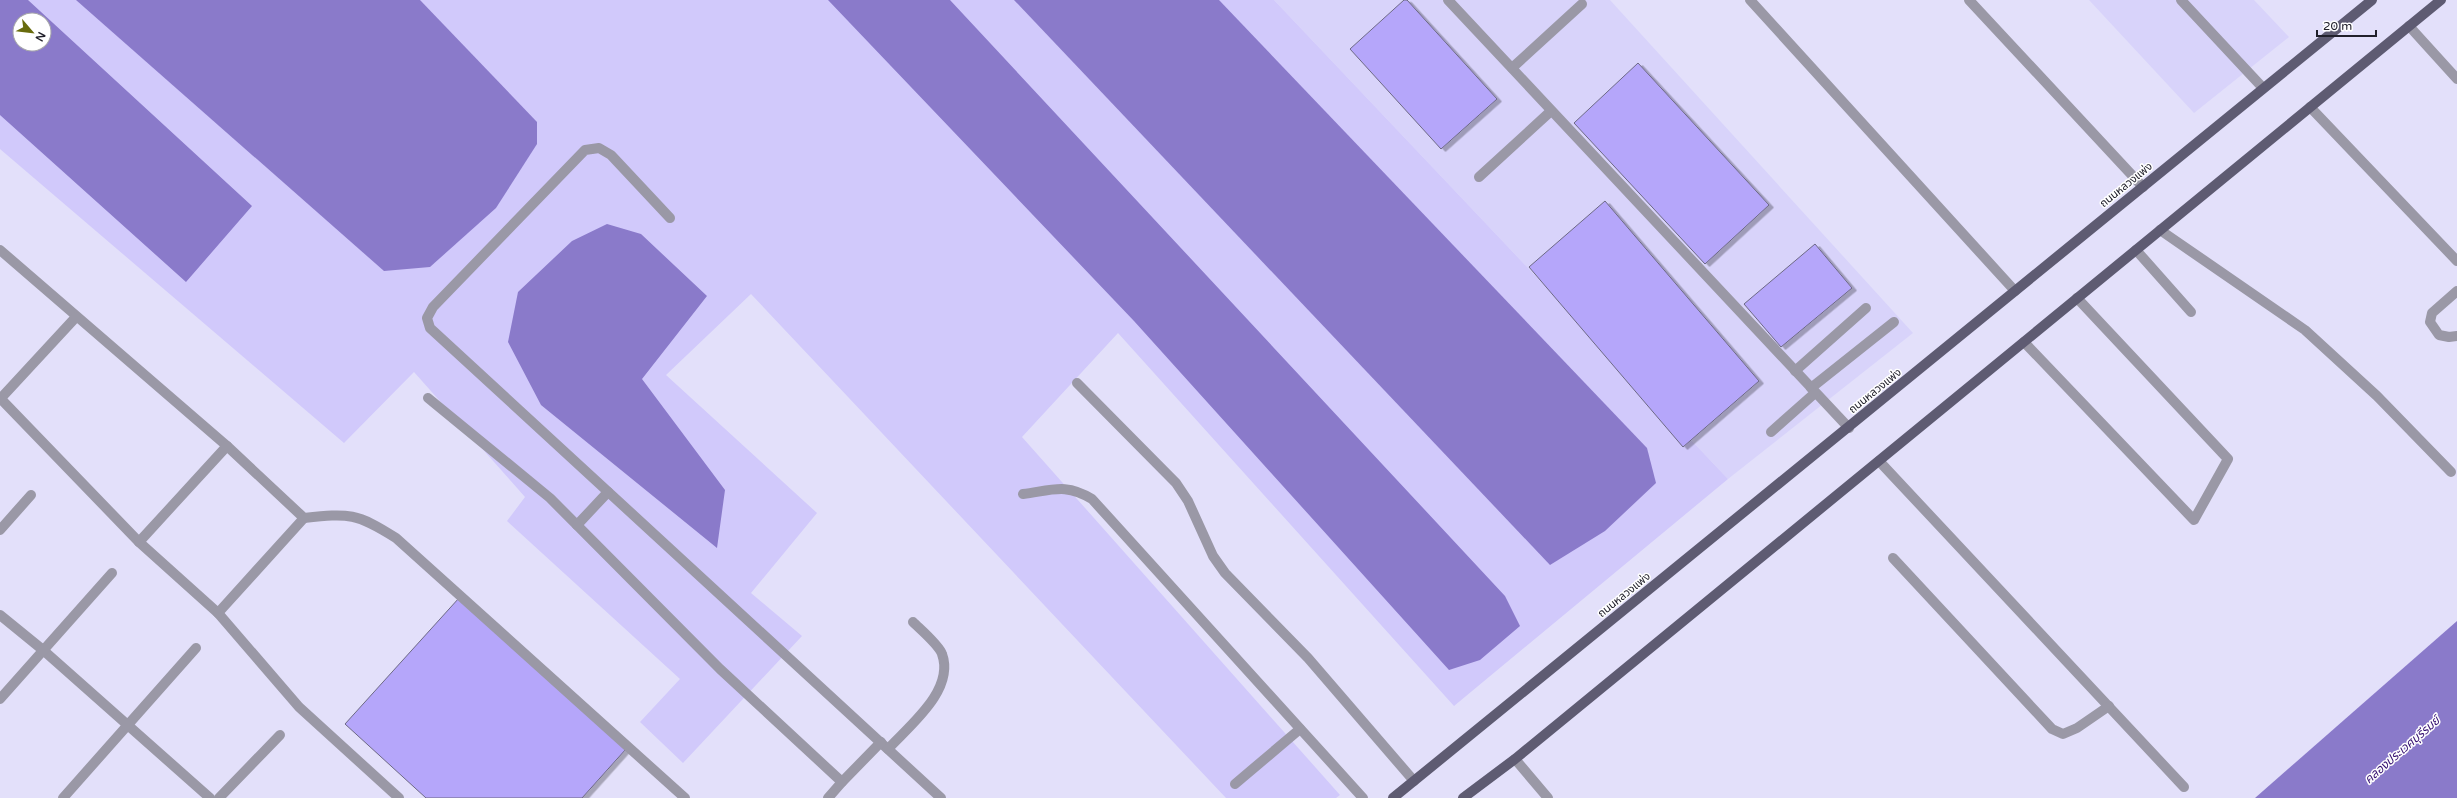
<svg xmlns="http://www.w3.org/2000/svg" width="2457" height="798" font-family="'Varela Round','Noto Sans Thai',sans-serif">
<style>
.built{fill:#d8d3fa}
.green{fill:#d1c9fb;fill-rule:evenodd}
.water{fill:#8a7aca;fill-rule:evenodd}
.building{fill:#b5a6fa;stroke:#6d6985;filter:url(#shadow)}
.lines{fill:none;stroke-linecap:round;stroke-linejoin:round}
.minor{stroke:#9a98a6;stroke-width:10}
.major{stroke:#5e5b72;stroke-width:10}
.labels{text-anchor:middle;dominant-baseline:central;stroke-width:3;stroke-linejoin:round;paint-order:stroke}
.street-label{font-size:11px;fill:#21202b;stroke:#fff}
.water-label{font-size:12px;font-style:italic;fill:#340f70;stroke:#fff}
</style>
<defs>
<filter id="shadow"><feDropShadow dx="4.5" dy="2.5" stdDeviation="0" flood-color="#0004"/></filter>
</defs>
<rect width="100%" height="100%" fill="#e3e0fa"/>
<g class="built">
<path d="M1274 0H1610L1913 333 1728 479Z"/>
<path d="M2089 0H2254L2289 37 2194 113Z"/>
</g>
<path class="green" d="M0 0H1274L1728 479 1454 706 1118 333 1022 437 1340 795 1336 798H1226L751 294 666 375 817 513 751 593 802 636 683 763 640 722 680 679 507 521 525 497 414 372 344 443 0 149ZM20 20H44V44H20Z"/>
<g class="water">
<path d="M0 0H28L252 206 186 282 0 115ZM20 20H44V44H20Z"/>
<path d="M76 0H420L537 122V144L496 208 430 267 384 271Z"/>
<path d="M828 0H950L1505 596 1520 626 1480 660 1449 670 1134 321Z"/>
<path d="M1014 0H1219L1647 448 1656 483 1605 531 1550 565Z"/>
<path d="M607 224 641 234 707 296 642 379 725 490 717 548 541 405 508 342 518 292 572 241Z"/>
<path d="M2457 621V798H2255Z"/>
</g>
<g class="building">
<path d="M1404 0H1407L1497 99 1441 149 1350 49Z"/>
<path d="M1638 63 1769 205 1705 264 1574 123Z"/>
<path d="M1605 201 1759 381 1683 447 1529 267Z"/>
<path d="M1815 244 1852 288 1781 347 1744 304Z"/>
<path d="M459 598 626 749 582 798H426L345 724Z"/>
</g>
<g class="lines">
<g class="minor">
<path d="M1448 0 1849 428"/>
<path d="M1750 0 2015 291"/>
<path d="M1969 0 2143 187"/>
<path d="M2181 0 2263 88"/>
<path d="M2409 26 2457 79"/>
<path d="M1512 68 1582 4"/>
<path d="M2310 107 2457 261"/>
<path d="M1479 177 1551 111"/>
<path d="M670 218 611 155 599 148 585 150 433 307 427 318 430 328 941 798"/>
<path d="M2160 230 2305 330 2377 396 2451 472"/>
<path d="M0 250 227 446 304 518C349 513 357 513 396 538L685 798"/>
<path d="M2136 250 2191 312"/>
<path d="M2457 291 2432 313 2430 322 2439 335 2449 337 2457 336"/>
<path d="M2024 342 2194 520 2228 459 2077 298"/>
<path d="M1795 371 1866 308"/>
<path d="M1077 383 1176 483 1188 501 1213 556 1225 573 1308 658 1414 781"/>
<path d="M1811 388 1894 322"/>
<path d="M0 398 139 542 218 613 299 707 399 798"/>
<path d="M1 398 76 317"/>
<path d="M428 398 550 498 720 669 842 782 881 742"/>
<path d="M1771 432 1815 393"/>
<path d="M1879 461 2184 787"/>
<path d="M1023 494C1053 490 1066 483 1092 499L1363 798"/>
<path d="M577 525 608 492"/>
<path d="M0 530 31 495"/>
<path d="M139 542 227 446"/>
<path d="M1893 558 2052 729 2063 734 2077 728 2109 706"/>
<path d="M218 613 304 518"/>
<path d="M0 615 43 650 210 798"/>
<path d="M0 699 112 573"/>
<path d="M888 749C910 725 955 690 942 654 939 645 920 629 913 622"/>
<path d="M1515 759 1548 798"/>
<path d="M1235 784 1300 729"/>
<path d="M63 798 196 648"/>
<path d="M219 798 280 735"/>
<path d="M828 798 842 782"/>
</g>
<g class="major">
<path d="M1393 798 2372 0"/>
<path d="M1463 798 1515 759 2441 0"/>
</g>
</g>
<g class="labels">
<g class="street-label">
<text transform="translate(2126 185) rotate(-39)">ถนนหลวงแพ่ง</text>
<text transform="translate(1875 391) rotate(-39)">ถนนหลวงแพ่ง</text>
<text transform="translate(1624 595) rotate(-39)">ถนนหลวงแพ่ง</text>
</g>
<g class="water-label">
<text transform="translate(2402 750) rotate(-41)">คลองประเวศบุรีรมย์</text>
</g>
</g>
<g transform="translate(32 32) rotate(118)"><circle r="19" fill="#ffffff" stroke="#a6a6aa"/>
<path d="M0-3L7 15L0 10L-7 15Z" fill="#686b0d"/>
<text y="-6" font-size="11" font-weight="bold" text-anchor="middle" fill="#21202b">N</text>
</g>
<path d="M2317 30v6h59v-6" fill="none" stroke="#21202b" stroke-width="2"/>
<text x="2323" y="30" font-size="12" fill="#21202b" stroke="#ffffff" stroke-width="3" paint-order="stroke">20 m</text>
</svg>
